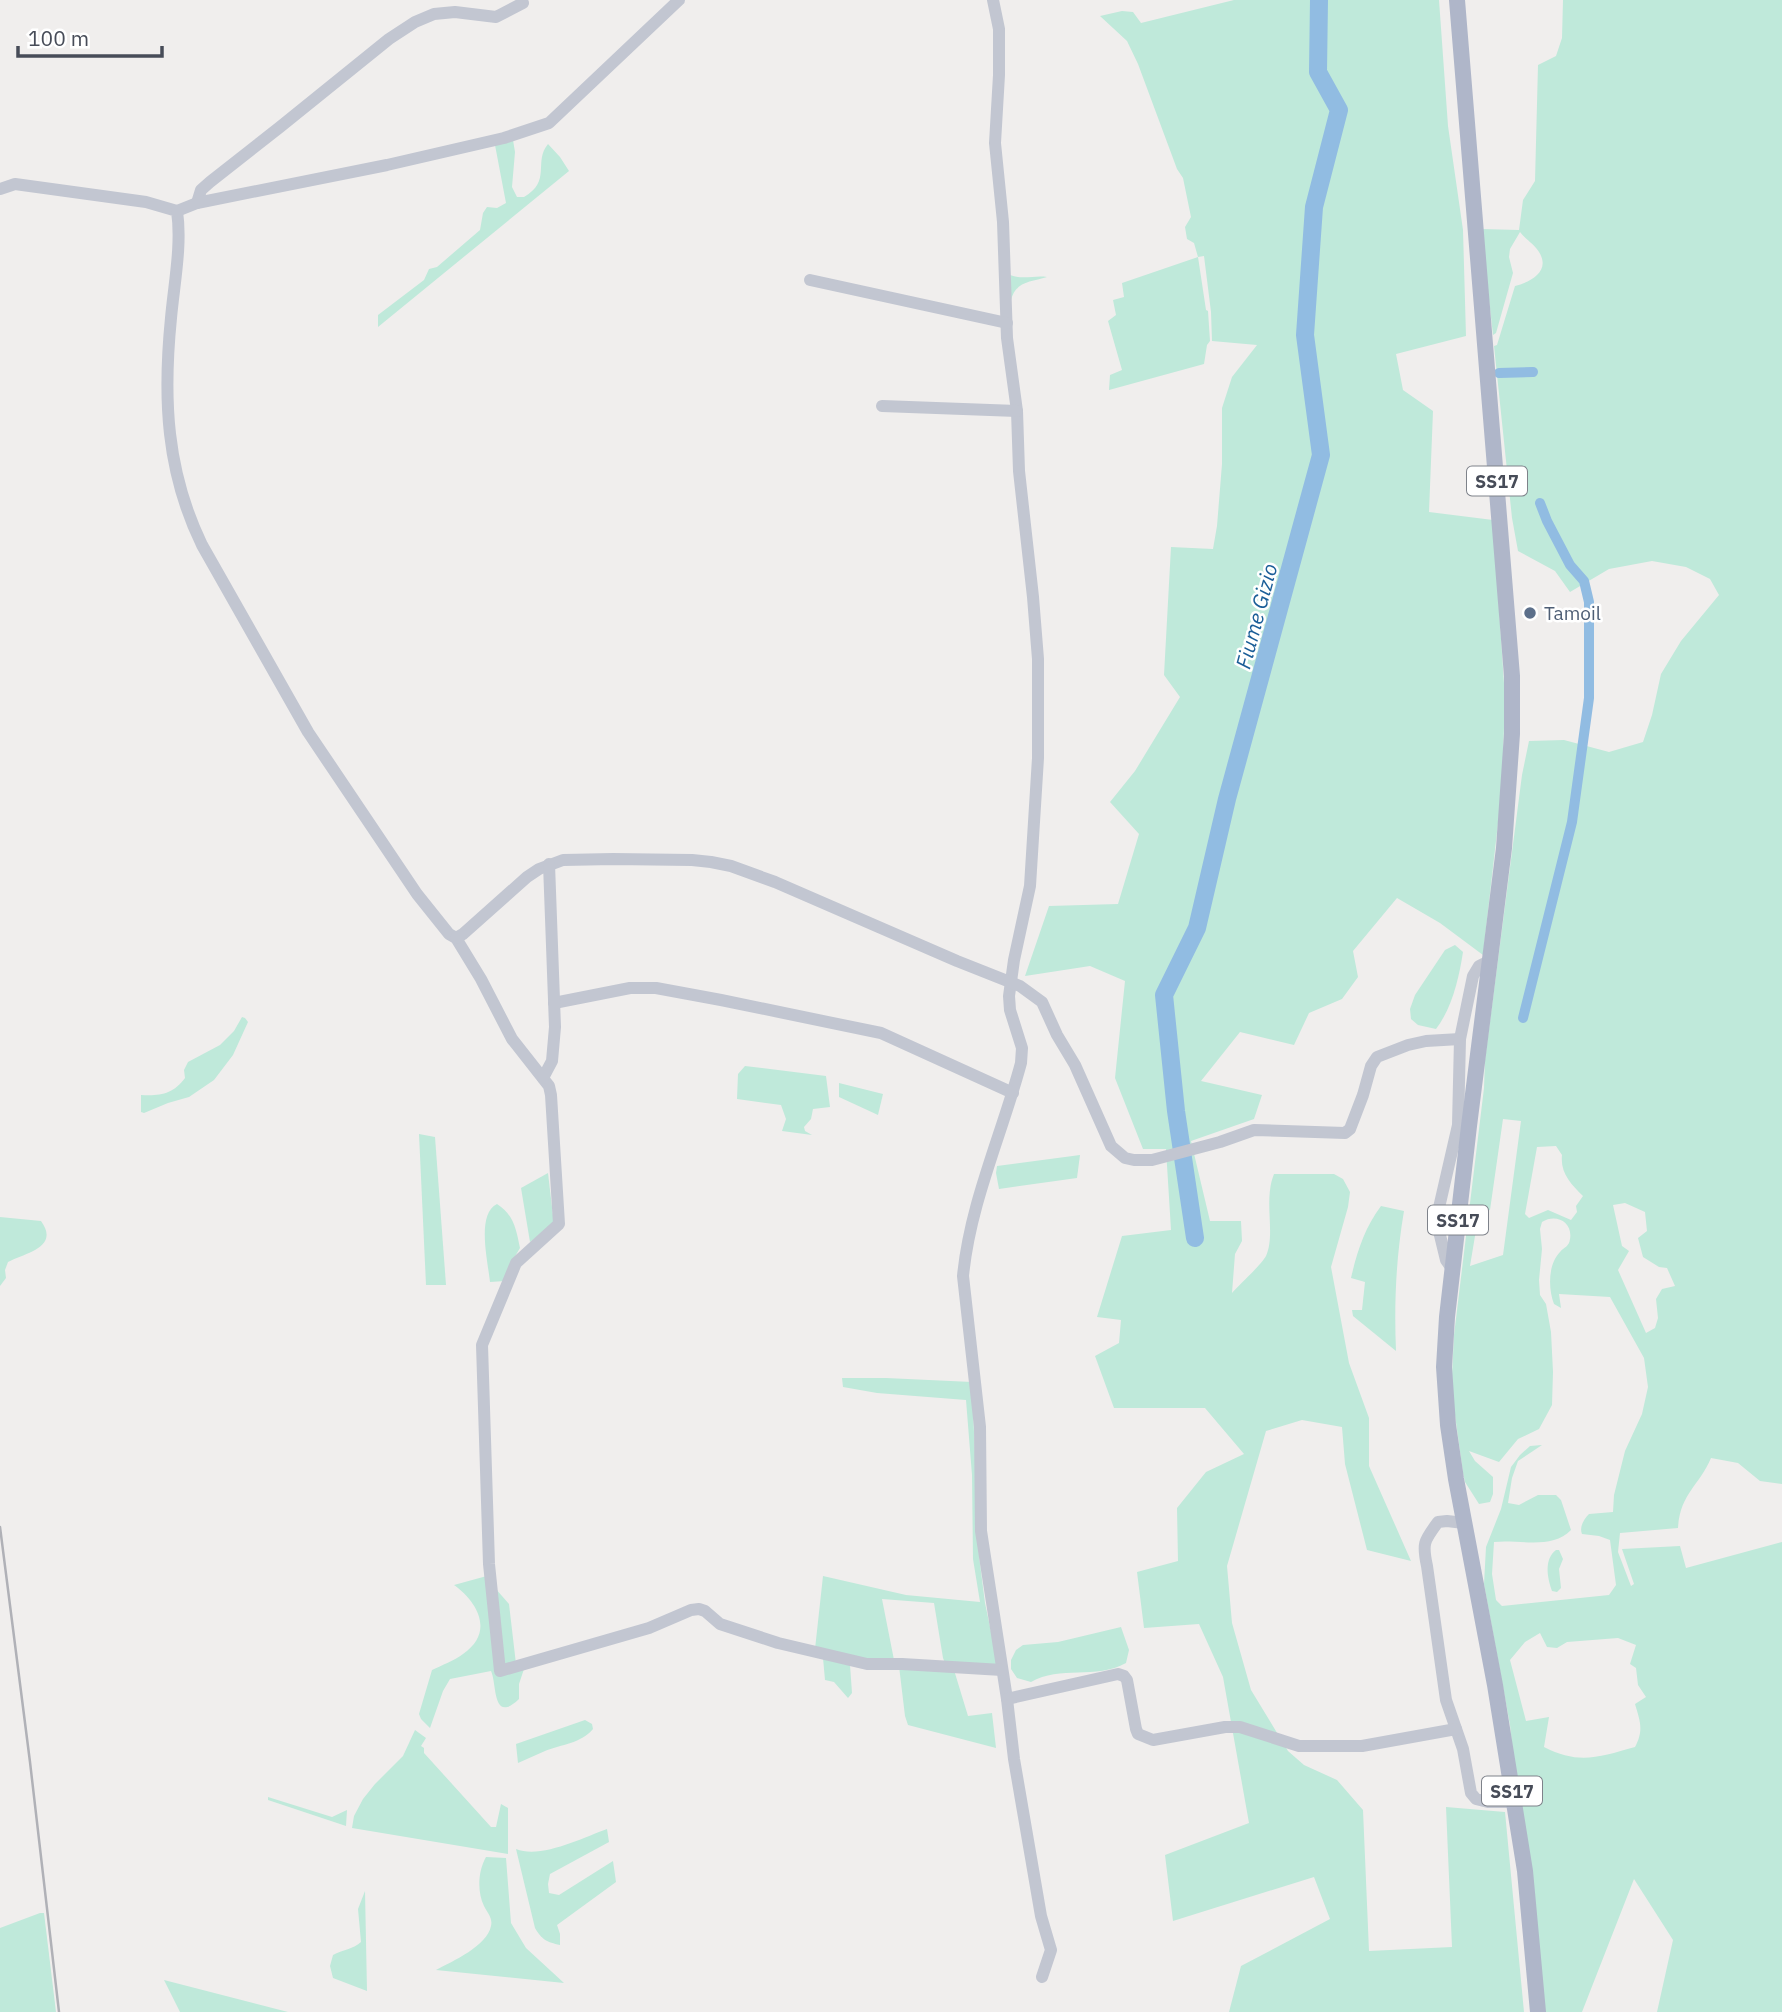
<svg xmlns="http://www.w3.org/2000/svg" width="1782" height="2012" font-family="'IBM Plex Sans',sans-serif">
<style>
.green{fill:#bfe9da;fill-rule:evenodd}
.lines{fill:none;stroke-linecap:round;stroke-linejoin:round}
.canal{stroke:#91bce2;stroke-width:10}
.river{stroke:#91bce2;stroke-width:18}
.minor{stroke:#c2c6d1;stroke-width:12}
.major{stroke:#afb6c9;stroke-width:16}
.rail{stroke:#b0b1b7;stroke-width:2.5}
.service-dot{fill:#5c6f8a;stroke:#fff;stroke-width:2.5}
.labels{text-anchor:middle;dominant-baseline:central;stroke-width:5;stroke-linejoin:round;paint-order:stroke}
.shield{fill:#fff;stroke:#7e828a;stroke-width:2}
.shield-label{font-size:18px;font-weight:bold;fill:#474c58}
.service-label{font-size:19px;fill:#4e5e75;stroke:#fff;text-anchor:start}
.water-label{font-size:21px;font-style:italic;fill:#1b5e98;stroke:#fff}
</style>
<rect width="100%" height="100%" fill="#f0eeed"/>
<g class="green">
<path d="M1234 0H1439L1448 126 1463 230 1466 336 1396 354 1403 390 1433 411 1429 512 1493 520 1505 698 1502 788 1483 955 1440 923 1397 898 1353 951 1358 977 1342 999 1309 1013 1294 1045 1240 1032 1201 1081 1262 1095 1254 1119 1191 1141 1210 1221H1241L1242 1241 1235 1254 1232 1293C1240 1284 1261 1265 1266 1256 1276 1234 1263 1201 1274 1174H1334L1343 1179 1350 1192 1348 1207 1331 1267 1349 1363 1369 1418V1466L1411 1561 1367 1550 1345 1464 1342 1427 1302 1420 1266 1431 1227 1566 1232 1623 1251 1690 1288 1751 1304 1765 1337 1780 1363 1810 1369 1951 1452 1947 1446 1807 1505 1812 1524 2012H1229L1241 1966 1330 1919 1314 1877 1173 1921 1165 1855 1249 1823 1223 1677 1199 1624 1144 1628 1137 1572 1178 1561 1177 1508 1206 1472 1244 1454 1205 1408H1114L1095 1356 1119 1343 1121 1320 1097 1317 1122 1236 1171 1230 1166 1149H1143L1115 1078 1125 981 1090 966 1025 976 1049 906 1118 904 1139 834 1110 802 1135 771 1180 697 1164 675 1171 547 1213 549 1217 526 1222 464V408L1232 377 1257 345 1212 341 1211 312 1204 256 1198 257 1194 243 1187 239 1185 227 1191 217 1183 178 1177 169 1138 64 1127 41 1100 16 1122 11 1133 12 1141 23Z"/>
<path d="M1563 0H1782V1484L1760 1481 1738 1463 1711 1458C1699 1486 1680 1494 1678 1528L1620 1533 1618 1552 1631 1586 1634 1584 1622 1549 1680 1546 1686 1568 1782 1542V2012H1657L1673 1940 1634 1879 1582 2012H1541L1510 1725 1484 1584 1486 1547 1501 1509 1511 1467 1520 1455 1530 1446 1542 1445 1518 1461 1512 1478 1508 1503 1519 1505 1538 1495H1556L1561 1500 1571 1530C1552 1550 1519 1539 1494 1542L1492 1574 1496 1600 1502 1606 1609 1595 1616 1585 1610 1540 1599 1536 1582 1534C1579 1527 1584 1519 1589 1514L1613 1512 1614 1495 1625 1451 1642 1414 1648 1387 1644 1358 1610 1297 1559 1294 1561 1308 1554 1304C1548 1289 1548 1264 1560 1252 1564 1247 1569 1247 1570 1239 1573 1222 1556 1213 1542 1222L1540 1229 1542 1249 1539 1280 1540 1295 1546 1304 1551 1332 1553 1372 1552 1405 1539 1429 1518 1439 1499 1462 1469 1451 1475 1461 1493 1477V1494L1490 1502 1479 1504 1465 1482 1463 1473 1454 1408 1452 1375 1454 1335 1484 1088 1485 1060 1522 775 1529 741 1564 740 1609 752 1643 742 1652 715 1661 674 1681 641 1719 595 1710 579 1686 567 1652 561 1609 569 1570 592 1555 571 1518 551 1512 518 1494 346 1497 345 1515 286C1531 282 1551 271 1539 252 1535 245 1525 239 1520 232L1510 249 1509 257 1513 273 1496 333 1493 335 1481 229 1519 230 1523 200 1535 181 1538 65 1556 56 1562 38ZM1503 1119 1521 1121 1503 1255 1470 1266 1479 1212 1490 1210ZM1556 1146 1562 1155C1560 1173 1571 1184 1583 1196L1576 1206 1577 1212 1571 1220 1548 1210 1529 1218 1525 1214 1537 1147ZM1625 1203 1645 1212 1647 1231 1638 1238 1643 1257 1659 1267 1667 1268 1675 1286 1662 1289 1656 1299 1658 1318 1655 1328 1646 1333 1618 1270 1629 1251 1622 1246 1613 1205ZM1540 1633 1547 1647 1557 1648 1567 1642 1618 1638 1636 1645 1630 1664 1636 1668 1638 1685 1646 1697 1635 1704C1640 1721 1644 1730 1635 1747 1599 1757 1579 1765 1544 1747L1549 1717 1526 1721 1510 1660 1525 1642Z"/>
<path d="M513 140 515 152 512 187 517 197H524C552 181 533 162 548 144L560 157 569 171 378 327V315L424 280 429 269 437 267 480 230 483 213 487 207 497 208 506 203 495 145Z"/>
<path d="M1198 257 1206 310 1208 311 1210 341 1207 345 1204 364 1109 390 1110 375 1122 370 1108 321 1116 315 1113 300 1124 297 1122 283Z"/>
<path d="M1010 275C1023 280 1035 275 1047 277 1031 282 1016 281 1011 300Z"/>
<path d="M1455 945 1463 952C1459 978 1452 1008 1436 1029L1418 1025 1411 1019 1410 1009 1415 995 1445 950Z"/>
<path d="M242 1017 245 1018 248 1022 233 1055 214 1080 189 1097 168 1103 144 1113 141 1112V1095C161 1096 173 1094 185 1078L184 1070 188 1062 220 1045 234 1031Z"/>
<path d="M745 1066 826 1076 830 1107 813 1109 811 1119 804 1127 805 1131 812 1135 782 1131 786 1119 781 1105 737 1099 738 1074Z"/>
<path d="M839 1083 883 1094 878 1115 839 1097Z"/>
<path d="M419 1134 435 1137 446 1285H426Z"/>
<path d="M1080 1155 1077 1178 999 1189 996 1173 997 1166Z"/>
<path d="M548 1173 554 1224 530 1242 521 1188Z"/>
<path d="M497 1204C514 1215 516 1229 520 1248L514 1258 505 1281 490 1282C488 1262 476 1214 497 1204Z"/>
<path d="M1381 1206 1404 1211C1396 1258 1394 1303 1396 1351L1353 1316 1352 1310H1362L1365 1282 1351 1278C1357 1252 1365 1227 1381 1206Z"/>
<path d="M0 1217 41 1221C60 1247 26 1253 8 1262L5 1270 6 1278 0 1286Z"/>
<path d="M842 1378H886L972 1382 979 1556 985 1603 998 1665 945 1663 943 1658 934 1603 882 1599 894 1660H875L815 1649 823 1576 906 1595 980 1602 973 1559 972 1475 966 1400 877 1393 843 1387Z"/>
<path d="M1556 1550H1559L1563 1559 1559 1569 1561 1588 1557 1592 1552 1591C1547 1577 1544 1559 1556 1550Z"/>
<path d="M494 1574 495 1588 509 1604 516 1664 524 1669 519 1684V1699C492 1725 497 1683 491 1671L450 1679 443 1691 430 1728 421 1719 419 1714 432 1670C442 1665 454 1661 463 1654 494 1633 479 1603 454 1585Z"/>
<path d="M1121 1627 1129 1650 1126 1663C1096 1680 1060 1665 1031 1682L1017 1678 1011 1669V1660L1016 1650 1023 1645 1058 1642Z"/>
<path d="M823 1658 850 1665 852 1693 848 1698 834 1682 825 1680Z"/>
<path d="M899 1666 954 1670 968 1716 992 1713 996 1748 908 1725 905 1716Z"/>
<path d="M585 1720 592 1724 593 1729C580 1744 562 1744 545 1751 536 1755 527 1759 518 1763L516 1744Z"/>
<path d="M415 1730 426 1738 421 1746 424 1748V1753L491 1827H496L501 1804 508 1808V1854L352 1828 354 1816 363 1799 375 1784 403 1756Z"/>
<path d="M268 1797 332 1817 347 1810 346 1826 268 1800Z"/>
<path d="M607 1829 609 1842 550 1874 548 1884 549 1893 559 1895 613 1861 616 1882 557 1925 560 1934V1945C547 1942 542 1940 535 1928L516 1849C541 1859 582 1838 607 1829Z"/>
<path d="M486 1857 506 1858 511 1923 526 1948 564 1983 436 1970C453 1961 487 1946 491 1926 493 1918 487 1912 484 1906 477 1892 478 1871 486 1857Z"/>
<path d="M365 1891 367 1991 333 1978 330 1966 333 1955C342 1950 354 1949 361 1942L358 1909Z"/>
<path d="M40 1913H44L56 2012H0V1928Z"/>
<path d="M164 1980 288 2012H180Z"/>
</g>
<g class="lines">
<g class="canal">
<path d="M1499 373 1533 372"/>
<path d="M1523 1018 1572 822 1589 698V602L1584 581 1570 565 1547 521 1540 503"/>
</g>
<path class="river" d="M1195 1238 1176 1111 1164 995 1197 928 1227 799 1321 455 1305 335 1314 207 1339 110 1318 72 1319 0"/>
<g class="minor">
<path d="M993 0 999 29V75L995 143 1003 222 1007 338 1017 411 1019 471 1033 597 1038 659V758L1030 886 1014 960 1009 996 1010 1010 1022 1048 1021 1063C1002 1134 970 1203 963 1276L980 1427 981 1531 1007 1699 1014 1759 1041 1916 1051 1950 1042 1977"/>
<path d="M0 189 15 184 146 202 177 211C182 245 174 284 171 318 163 398 166 471 202 545L308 732 417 894 449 934 456 938 481 979 512 1039 549 1086 551 1095 559 1224 516 1263 482 1345 489 1564 500 1671 649 1628 691 1610 699 1609 705 1611 720 1624 778 1643 867 1664H902L1002 1670"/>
<path d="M197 203 201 190 210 182 280 127 389 39 415 22 434 14 455 12 496 17 523 3"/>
<path d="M177 211 197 203 387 165 504 138 549 123 679 0"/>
<path d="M810 280 1007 323"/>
<path d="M882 406 1017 411"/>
<path d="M456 938 463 934 527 877 539 869 563 860 613 859 692 860 711 862 731 866 775 882 957 961 1020 986 1042 1002 1057 1035 1075 1065 1111 1146 1125 1158 1134 1160H1152L1220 1142 1254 1130 1345 1133 1350 1129 1363 1095 1371 1066 1377 1057 1408 1045 1426 1041 1460 1039"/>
<path d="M554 1003 630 988H656L721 1000 881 1033 1013 1093"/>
<path d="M543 1078 552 1061 555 1027 549 864"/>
<path d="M1453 1270 1446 1260 1438 1227V1212L1458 1125 1460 1039 1473 976 1479 966 1489 961"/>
<path d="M1464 1523 1447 1521 1438 1522C1424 1541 1422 1543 1427 1566L1446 1700 1463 1749 1471 1793 1476 1799 1488 1802H1514"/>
<path d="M1007 1699 1118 1674 1124 1676 1127 1680 1136 1729 1138 1734 1153 1740 1225 1727H1240L1299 1746H1362L1456 1729"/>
</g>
<path class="major" d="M1457 0 1512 676V734L1504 848 1469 1126 1447 1317 1444 1367 1448 1425 1456 1479 1495 1685 1525 1871 1538 2012"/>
<path class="rail" d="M0 1527 30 1762 59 2012"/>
</g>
<circle class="service-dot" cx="1530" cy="613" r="7"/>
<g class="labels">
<g class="shield">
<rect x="1467" y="466.5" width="60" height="29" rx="5"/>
<rect x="1428" y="1205.5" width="60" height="29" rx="5"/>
<rect x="1482" y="1776.5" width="60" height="29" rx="5"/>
</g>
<g class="shield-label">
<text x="1497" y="481">SS17</text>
<text x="1458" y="1220">SS17</text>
<text x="1512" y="1791">SS17</text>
</g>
<g class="service-label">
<text x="1544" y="613">Tamoil</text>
</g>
<g class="water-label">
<text transform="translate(1256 616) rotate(-75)">Fiume Gizio</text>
</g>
</g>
<path d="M18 46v10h144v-10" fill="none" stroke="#474c58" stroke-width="3.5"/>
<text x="28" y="46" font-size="21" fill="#474c58" stroke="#ffffff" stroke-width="5" paint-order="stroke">100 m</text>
</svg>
